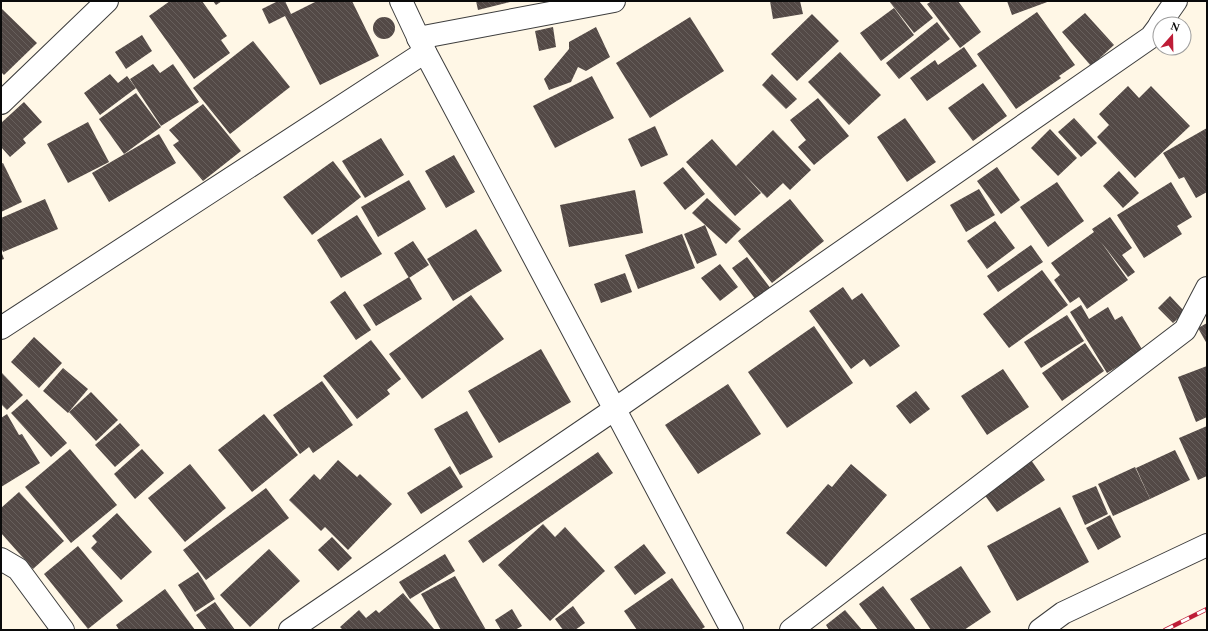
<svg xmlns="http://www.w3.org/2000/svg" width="1208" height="631" font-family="Spectral,serif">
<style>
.building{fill:url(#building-back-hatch)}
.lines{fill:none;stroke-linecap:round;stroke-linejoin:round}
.minor-casing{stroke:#3d3d3d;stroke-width:24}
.minor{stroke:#fff;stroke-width:22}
.rail-casing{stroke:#be1d37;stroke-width:4.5}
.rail{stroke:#fff;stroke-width:3;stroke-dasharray:9;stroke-linecap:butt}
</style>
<defs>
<pattern id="building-back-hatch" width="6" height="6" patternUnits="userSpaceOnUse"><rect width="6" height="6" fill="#534946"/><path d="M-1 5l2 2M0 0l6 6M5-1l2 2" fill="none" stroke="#675f5c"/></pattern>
</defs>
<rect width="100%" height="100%" fill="#fff7e6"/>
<g class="building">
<path d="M170 1H202L227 36 221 40 230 53 194 79 149 16Z"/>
<path d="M213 1H222L216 5Z"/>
<path d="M278 1H285L291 14 317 1H352L379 56 320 85 285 16 269 24 262 9Z"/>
<path d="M476 1H510V2L478 10Z"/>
<path d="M770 1H800L803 14 773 19Z"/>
<path d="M889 1H919L933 18 914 33Z"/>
<path d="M932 1H958L981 32 960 48 927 4Z"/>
<path d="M1007 1H1050L1012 15Z"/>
<path d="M1 8 37 43 4 75 1 72Z"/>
<path d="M894 8 914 35 881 61 860 33Z"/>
<path d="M1037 12 1075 65 1059 76 1061 78 1016 109 977 54Z"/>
<path d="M1085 13 1114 45 1091 66 1062 32Z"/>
<path d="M812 14 839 41 797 81 771 54Z"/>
<path d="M690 17 724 71 650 118 616 63Z"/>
<circle cx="384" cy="28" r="11"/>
<path d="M937 22 950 39 899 79 886 63Z"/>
<path d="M553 27 556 47 539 51 535 31Z"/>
<path d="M596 27 610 57 586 71 578 67 571 82 549 90 544 79 569 49V42Z"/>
<path d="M142 35 152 51 126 69 115 52Z"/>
<path d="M253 41 290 87 230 134 193 88Z"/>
<path d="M964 47 977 66 927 101 910 78 935 60 938 65Z"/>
<path d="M840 52 881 95 849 125 808 82Z"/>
<path d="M153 64 160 73 173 64 199 102 161 126 130 79Z"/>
<path d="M110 74 118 83 127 76 136 88 100 115 84 93Z"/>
<path d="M772 74 797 99 786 109 762 85Z"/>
<path d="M592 76 614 118 555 148 533 106Z"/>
<path d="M983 83 1007 116 973 141 948 108Z"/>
<path d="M1128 86 1139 98 1151 86 1190 126 1135 178 1097 137 1109 125 1099 114Z"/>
<path d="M136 93 161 127 124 154 99 119Z"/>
<path d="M818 98 849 136 814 165 798 147 806 140 790 120Z"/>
<path d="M24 102 42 122 23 139 26 143 10 157 1 147V123Z"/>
<path d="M203 104 241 151 203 181 173 145 179 141 169 130Z"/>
<path d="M905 118 936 162 907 182 877 137Z"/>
<path d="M1074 118 1097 143 1081 157 1058 132Z"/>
<path d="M88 122 109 162 68 183 47 144Z"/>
<path d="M655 126 668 155 641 167 628 139Z"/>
<path d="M1207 128V192L1196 198 1184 177 1179 179 1163 153Z"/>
<path d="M1050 129 1077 158 1058 176 1031 148Z"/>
<path d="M773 130 811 170 790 190 783 183 767 198 742 172 761 193 735 216 686 162 712 139 736 166Z"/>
<path d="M159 134 176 163 109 202 92 173Z"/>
<path d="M381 138 404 175 365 198 342 161Z"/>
<path d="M454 155 475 192 446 208 425 171Z"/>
<path d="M333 161 361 197 312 235 283 197Z"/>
<path d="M3 163 22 202 1 212V164Z"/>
<path d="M683 167 705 194 685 210 663 183Z"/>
<path d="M997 167 1020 200 1001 214 977 181Z"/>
<path d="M1119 171 1139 193 1123 208 1103 186Z"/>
<path d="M409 180 426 209 378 237 361 207Z"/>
<path d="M1057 182 1084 221 1048 247 1020 207Z"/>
<path d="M1171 182 1192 217 1177 226 1182 234 1144 258 1117 215Z"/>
<path d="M979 189 995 215 966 232 950 205Z"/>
<path d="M635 190 643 233 569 247 560 205Z"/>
<path d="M707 198 741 229 726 244 692 213Z"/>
<path d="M45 199 58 229 3 252 1 247V218Z"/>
<path d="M790 199 824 241 772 283 738 241Z"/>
<path d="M357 215 382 254 341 278 317 240Z"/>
<path d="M1110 217 1132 248 1122 255 1135 272 1128 277 1101 242 1128 280 1087 309 1079 297 1070 303 1054 280 1060 275 1051 263 1094 232 1092 229Z"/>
<path d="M995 221 1015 248 987 269 967 241Z"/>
<path d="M705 225 717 255 697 264 684 234Z"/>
<path d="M476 229 502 271 453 301 427 259Z"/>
<path d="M682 234 695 268 638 289 625 255Z"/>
<path d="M413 241 429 265 409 278 394 253Z"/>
<path d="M1031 245 1043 262 998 292 987 276Z"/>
<path d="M1 251 4 259 1 260Z"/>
<path d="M747 257 774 293 759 304 732 268Z"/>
<path d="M720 264 738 287 720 301 701 278Z"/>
<path d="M1042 270 1068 305 1009 348 983 314Z"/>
<path d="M625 273 632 292 601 303 594 284Z"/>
<path d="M409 277 422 299 376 326 363 305Z"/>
<path d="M843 287 852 300 862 293 900 346 870 367 864 359 851 369 809 311Z"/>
<path d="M345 291 371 330 356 340 330 302Z"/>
<path d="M471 295 504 339 422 399 389 354Z"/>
<path d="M1170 296 1185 312 1173 323 1158 308Z"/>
<path d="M1081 305 1089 319 1108 307 1115 320 1122 316 1143 351 1107 373 1070 312Z"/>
<path d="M1067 315 1084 341 1041 368 1024 342Z"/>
<path d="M1207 323V344L1198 328Z"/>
<path d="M814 326 853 383 787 428 748 372Z"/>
<path d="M34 337 62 363 39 388 11 362Z"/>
<path d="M371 340 401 379 387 390 390 394 357 419 323 376Z"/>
<path d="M1085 343 1104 371 1062 401 1042 373Z"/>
<path d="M541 349 571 402 499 443 468 391Z"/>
<path d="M1207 366V417L1196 422 1178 377Z"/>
<path d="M63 368 88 389 68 413 43 391Z"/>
<path d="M1003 369 1029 407 987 435 961 396Z"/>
<path d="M1 372 23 395 7 410 1 404Z"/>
<path d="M322 381 353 425 313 453 309 447 300 454 273 415Z"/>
<path d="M728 384 761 434 698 474 665 425Z"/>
<path d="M916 391 930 409 910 424 896 406Z"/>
<path d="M91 392 118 420 96 441 69 412Z"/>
<path d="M27 399 67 443 51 457 11 413Z"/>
<path d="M467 411 493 457 460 475 434 429Z"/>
<path d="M7 414 19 435 22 434 40 463 1 487V418Z"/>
<path d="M264 414 298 455 252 492 218 450Z"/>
<path d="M120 423 140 445 115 467 95 445Z"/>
<path d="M1207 426V476L1198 480 1179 438Z"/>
<path d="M70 449 117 505 71 543 25 487Z"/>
<path d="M142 449 164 473 135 499 114 474Z"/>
<path d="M1175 450 1190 480 1150 499 1136 468Z"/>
<path d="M598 452 613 473 483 563 468 541Z"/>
<path d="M1029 457 1045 480 997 512 981 490Z"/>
<path d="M338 460 357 477 360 474 392 504 348 550 325 527 321 531 289 500 314 474 320 480Z"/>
<path d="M190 464 226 508 185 542 148 498Z"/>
<path d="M851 464 887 495 826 567 786 533 828 484 832 487Z"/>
<path d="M450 466 463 487 421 514 407 493Z"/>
<path d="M1135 467 1150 499 1113 516 1098 484Z"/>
<path d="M1096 486 1108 514 1085 525 1072 496Z"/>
<path d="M266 488 289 518 206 580 183 550Z"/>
<path d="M19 492 64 541 33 569 1 533V508Z"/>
<path d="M1060 507 1089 562 1017 601 987 546Z"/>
<path d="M117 513 152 552 121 580 91 548 97 542 92 536Z"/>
<path d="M1110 515 1121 537 1098 550 1086 528Z"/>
<path d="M543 524 555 537 565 527 605 571 550 621 498 565Z"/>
<path d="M332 537 352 558 338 571 318 550Z"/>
<path d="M644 544 666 573 635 595 614 567Z"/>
<path d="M78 546 123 601 88 629 44 574Z"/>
<path d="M269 549 300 581 250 627 220 595Z"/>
<path d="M445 554 455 571 410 599 399 582Z"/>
<path d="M961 566 991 612 964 630H931L910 599Z"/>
<path d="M198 572 215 599 195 612 178 585Z"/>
<path d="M455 576 486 630H441L421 594Z"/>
<path d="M672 578 705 627 700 630H637L624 611Z"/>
<path d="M883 586 916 630H878L859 604Z"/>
<path d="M165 589 195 630H119L116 625Z"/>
<path d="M403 593 434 629 433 630H343L340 627 359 610 366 618 376 610 379 613Z"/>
<path d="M215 602 235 630H207L196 615Z"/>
<path d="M573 606 585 623 575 630H563L555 619Z"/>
<path d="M512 609 522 626 515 630H501L495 620Z"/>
<path d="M845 610 862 630H829L826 625Z"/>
</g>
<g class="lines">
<g class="minor-casing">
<g id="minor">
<path d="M401 1 425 52 732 630"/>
<path d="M1160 24 1176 1"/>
<path d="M418 38 614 1"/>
<path d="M1 103 107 1"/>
<path d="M1 328 425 52"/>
<path d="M1 559 18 569 63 630"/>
<path d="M290 630 615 409 1151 37 1160 25"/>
<path d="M791 630 1185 330 1207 288"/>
<path d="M1040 630 1063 613 1207 545"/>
</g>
</g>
<use href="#minor" class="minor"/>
<g class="rail-casing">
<path id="rail" d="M1165 630 1207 609"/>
</g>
<use href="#rail" class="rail"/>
</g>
<rect width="1208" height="631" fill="none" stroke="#0a0a0a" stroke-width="4"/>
<g transform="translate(1172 36) rotate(20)"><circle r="19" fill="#ffffff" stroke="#9d9d9d"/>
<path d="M0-3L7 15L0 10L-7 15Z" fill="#be1d37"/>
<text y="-6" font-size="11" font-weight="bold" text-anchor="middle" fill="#0a0a0a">N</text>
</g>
</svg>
